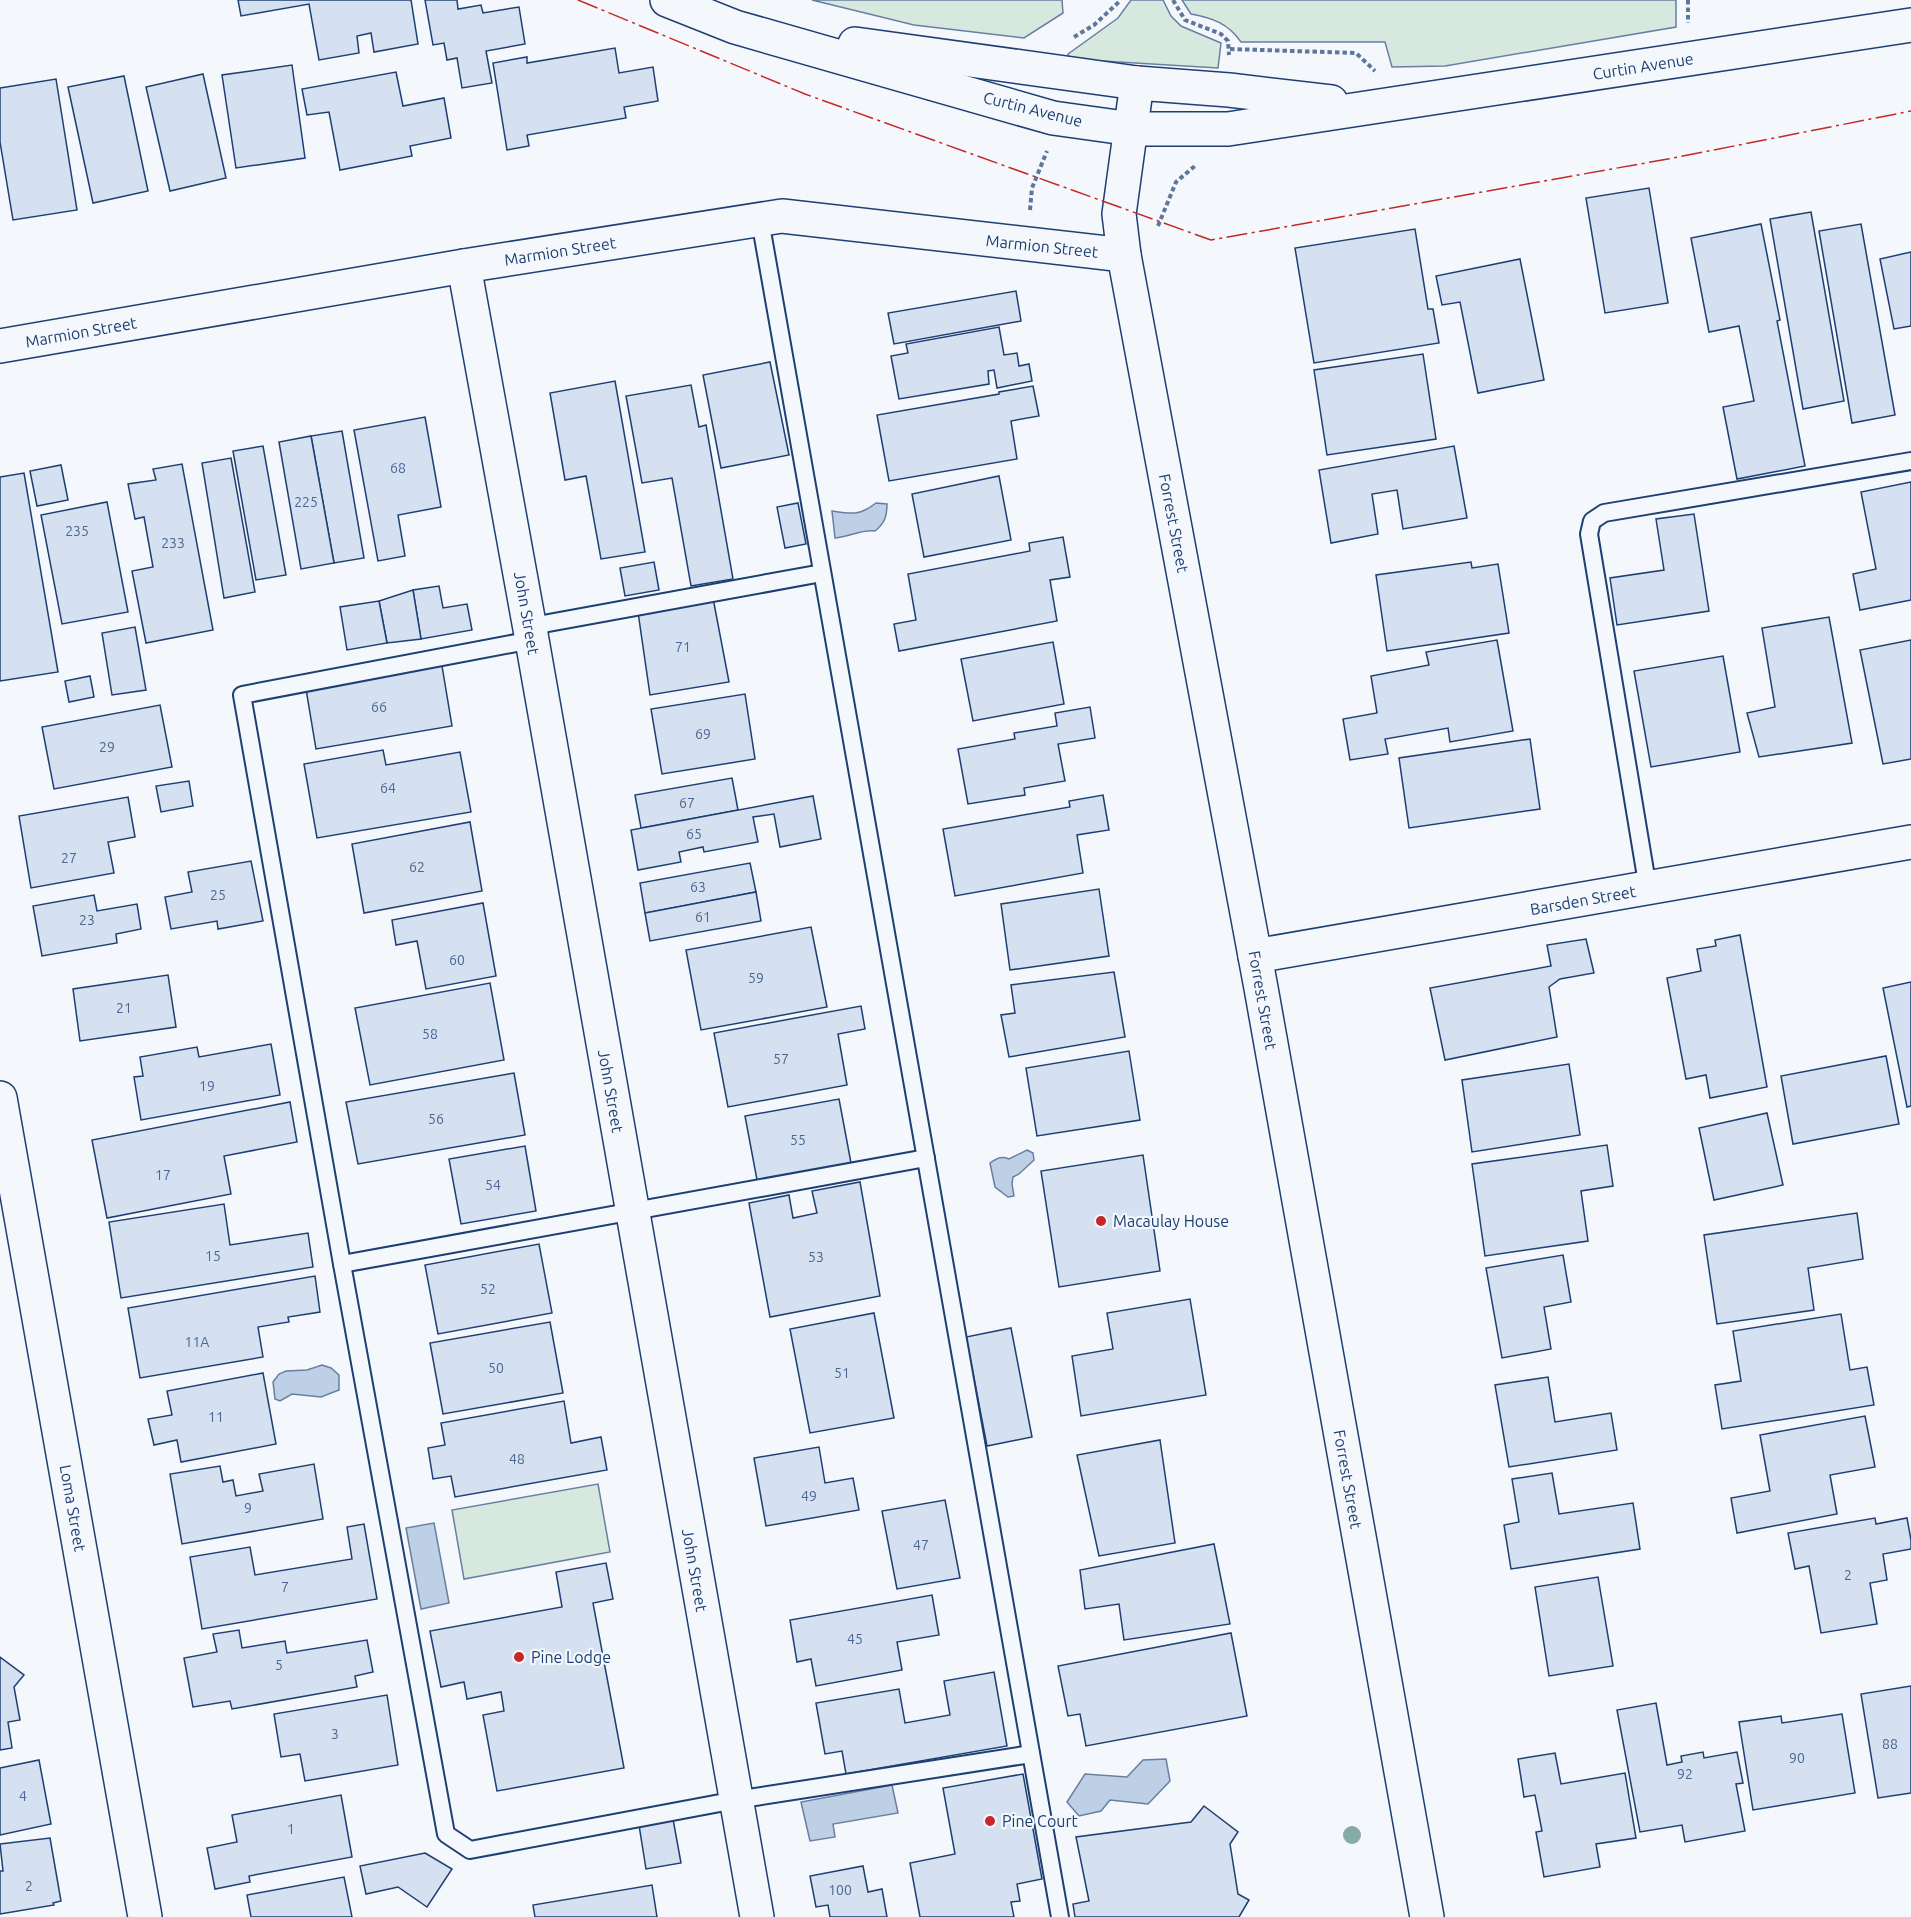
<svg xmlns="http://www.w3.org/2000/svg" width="1911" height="1917" font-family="Ubuntu,sans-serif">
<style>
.green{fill:#d7e8df;stroke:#687fa3;stroke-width:1.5}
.water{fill:#bed0e5;stroke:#687fa3;stroke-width:1.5}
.building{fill:#d5e0f0;stroke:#1d3f73;stroke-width:1.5}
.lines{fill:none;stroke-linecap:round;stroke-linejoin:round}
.lane-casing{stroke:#1d3f73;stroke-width:20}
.street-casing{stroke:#1d3f73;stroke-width:36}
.primary-casing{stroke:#1d3f73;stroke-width:36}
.path{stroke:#5e769c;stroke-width:4;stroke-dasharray:4.5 3;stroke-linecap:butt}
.lane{stroke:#f4f7fb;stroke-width:16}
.street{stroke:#f4f7fb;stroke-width:33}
.primary{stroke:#f4f7fb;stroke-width:33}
.power{stroke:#c62828;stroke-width:1.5;stroke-dasharray:21 4.5 3 4.5;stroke-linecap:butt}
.tree{fill:#86aba6}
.poi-dot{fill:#c62828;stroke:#f4f7fb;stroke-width:2}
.labels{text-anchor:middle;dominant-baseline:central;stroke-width:4.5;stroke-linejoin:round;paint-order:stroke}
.number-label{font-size:14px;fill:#4b6792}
.street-label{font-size:16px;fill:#1d3f73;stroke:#f4f7fb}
.poi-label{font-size:16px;fill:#1d3f73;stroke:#f4f7fb;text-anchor:start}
</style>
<rect width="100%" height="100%" fill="#f4f7fb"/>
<g class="green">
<path d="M812 0H1062L1063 13 1024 38 914 25Z"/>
<path d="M1131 0H1163L1171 16 1181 26 1221 43 1218 68 1069 59 1068 54 1118 18Z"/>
<path d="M1182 0H1676V27L1445 66 1392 67 1385 42H1241C1228 23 1212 18 1191 14Z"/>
<path d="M598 1484 610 1552 464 1579 452 1510Z"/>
</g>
<g class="water">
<path d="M876 503 887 504C887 516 885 523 875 531 862 529 849 537 835 538L832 511C852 514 859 516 876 503Z"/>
<path d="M1027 1150 1033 1153 1034 1160 1019 1174 1013 1177 1012 1184 1014 1196 1008 1197 995 1187 990 1163C997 1158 1001 1156 1009 1159Z"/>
<path d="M322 1365 331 1368 339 1375V1390L321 1397 292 1394 280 1401 275 1399 273 1382 279 1374 286 1371 307 1370Z"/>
<path d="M434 1523 449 1603 421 1609 406 1528Z"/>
<path d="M1166 1759 1170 1781 1148 1804 1110 1800 1101 1811 1079 1816 1067 1802 1085 1774 1127 1777 1143 1760Z"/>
<path d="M892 1785 898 1813 833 1824 835 1837 810 1841 801 1802Z"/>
</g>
<g class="building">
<path d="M238 0H411L418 44 374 52 371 33 357 36 359 53 319 60 309 4 241 16Z"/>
<path d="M425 0H457L458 9 481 5 483 13 519 7 525 44 486 51 492 83 462 88 457 58 447 60 444 43 433 45Z"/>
<path d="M615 48 619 73 653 67 658 101 624 107 626 118 527 135 529 146 507 150 493 63 527 57V63Z"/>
<path d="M292 65 305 158 236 168 222 75Z"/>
<path d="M396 72 403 106 444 98 451 138 410 146 412 156 340 170 329 112 307 115 302 89Z"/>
<path d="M203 74 226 178 170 191 146 87Z"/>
<path d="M124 76 148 191 93 203 68 87Z"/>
<path d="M56 79 77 210 13 220 0 142V88Z"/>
<path d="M1649 188 1668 303 1605 313 1586 198Z"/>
<path d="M1811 212 1844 401 1803 409 1770 219Z"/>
<path d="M1761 224 1780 320 1777 321 1805 466 1737 479 1723 407 1754 401 1739 326 1709 332 1691 238Z"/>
<path d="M1861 224 1895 415 1852 423 1819 231Z"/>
<path d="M1415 229 1428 309H1433L1439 343 1314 363 1295 248Z"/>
<path d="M1911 252V326L1894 329 1880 259Z"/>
<path d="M1520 259 1544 380 1478 393 1460 302 1442 305 1436 276Z"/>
<path d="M1016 291 1021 321 894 344 888 313Z"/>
<path d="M999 327 1004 355 1017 353 1019 366 1029 364 1032 381 997 388 994 370 988 371 989 384 899 399 891 356 908 353 906 344Z"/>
<path d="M1423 354 1436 439 1327 455 1314 370Z"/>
<path d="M770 362 789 455 721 468 703 375Z"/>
<path d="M615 381 645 552 601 559 586 476 565 480 550 393Z"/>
<path d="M691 385 699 427 706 425 733 579 691 586 672 478 642 483 626 396Z"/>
<path d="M1033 386 1039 416 1011 421 1017 459 889 481 877 415 999 394V392Z"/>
<path d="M425 417 441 507 398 515 405 556 378 561 354 430Z"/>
<path d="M342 431 364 558 334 563 311 436Z"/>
<path d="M311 436 334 563 301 569 279 442Z"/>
<path d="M263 446 286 575 256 580 233 451Z"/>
<path d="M1454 446 1467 518 1403 529 1397 490 1372 494 1378 534 1331 543 1319 470Z"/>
<path d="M231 458 255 592 224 598 202 463Z"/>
<path d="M182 464 213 630 146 643 132 571 153 567 144 517 135 519 128 484 156 480 153 469Z"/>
<path d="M61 465 68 500 37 506 30 471Z"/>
<path d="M24 473 58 672 0 681V477Z"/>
<path d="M999 476 1011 540 924 557 912 494Z"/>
<path d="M1911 482V600L1860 610 1853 574 1876 569 1861 492Z"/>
<path d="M107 502 128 612 62 624 41 515Z"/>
<path d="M798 503 806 544 785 548 777 507Z"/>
<path d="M1694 514 1709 611 1617 625 1610 578 1664 570 1656 519Z"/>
<path d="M1063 537 1070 577 1050 580 1057 621 899 651 894 624 916 620 908 574 1030 551 1029 543Z"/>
<path d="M654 562 659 590 625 596 620 568Z"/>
<path d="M1471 562 1472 568 1498 564 1509 633 1387 651 1376 575Z"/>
<path d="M439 586 443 608 467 604 472 630 421 639 413 590Z"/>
<path d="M413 590 421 639 387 643 379 601Z"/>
<path d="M713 598 729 682 650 695 638 612Z"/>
<path d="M379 601 387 643 347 650 340 607Z"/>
<path d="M1829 617 1852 743 1759 757 1747 713 1775 707 1762 628Z"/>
<path d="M135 627 146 690 112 695 102 633Z"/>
<path d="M1497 640 1513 731 1450 742 1448 728 1385 739 1388 754 1350 760 1343 719 1377 713 1371 676 1429 665 1426 652Z"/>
<path d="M1911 640V759L1883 764 1860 650Z"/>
<path d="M1053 642 1064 704 973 721 961 659Z"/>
<path d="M1723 656 1740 752 1651 767 1634 671Z"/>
<path d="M442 666 452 726 316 749 306 689Z"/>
<path d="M90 676 94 697 69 702 65 681Z"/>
<path d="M745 694 755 759 662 774 651 709Z"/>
<path d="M160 705 172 767 54 789 42 727Z"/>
<path d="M1090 707 1095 738 1058 744 1065 781 1024 788 1025 795 968 804 958 749 1015 739 1014 733 1057 726 1055 713Z"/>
<path d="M1530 739 1540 809 1409 828 1399 758Z"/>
<path d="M383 750 386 765 460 752 471 812 317 838 304 764Z"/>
<path d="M732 778 738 810 641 828 635 795Z"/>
<path d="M189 781 193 806 161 812 156 786Z"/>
<path d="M1103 795 1109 830 1077 835 1083 873 955 896 943 829 1070 807 1069 801Z"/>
<path d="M813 796 821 839 780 847 774 814 753 817 758 842 704 852 703 847 679 852 681 862 638 870 631 830Z"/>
<path d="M128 797 135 837 108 842 114 873 31 888 19 816Z"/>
<path d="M470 822 482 891 364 913 352 844Z"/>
<path d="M251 861 263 921 218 929 217 921 171 929 165 897 192 892 188 872Z"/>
<path d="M750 863 756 892 645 913 640 883Z"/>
<path d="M1099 889 1109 956 1010 970 1001 904Z"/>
<path d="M756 892 761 921 650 941 645 913Z"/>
<path d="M94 895 97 911 137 904 141 929 116 934 117 943 42 956 33 906Z"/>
<path d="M483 903 496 976 426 989 417 941 396 945 392 920Z"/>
<path d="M811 927 827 1007 701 1030 686 950Z"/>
<path d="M1740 935 1767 1087 1710 1098 1706 1075 1686 1079 1667 978 1701 971 1697 949 1716 946 1715 940Z"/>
<path d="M1586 939 1594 973 1560 979 1549 987 1557 1037 1445 1060 1430 988 1551 966 1547 945Z"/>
<path d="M1114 972 1125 1037 1009 1057 1001 1015 1015 1013 1011 985Z"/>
<path d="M168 975 176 1027 80 1041 73 989Z"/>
<path d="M1911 982V1106L1907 1107 1883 988Z"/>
<path d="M490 983 504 1060 370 1085 355 1008Z"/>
<path d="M861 1006 865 1029 838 1034 847 1085 728 1107 714 1033Z"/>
<path d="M271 1044 280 1095 141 1120 134 1077 143 1076 140 1057 197 1047 199 1057Z"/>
<path d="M1129 1051 1140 1120 1037 1136 1026 1068Z"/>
<path d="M1886 1056 1899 1124 1793 1144 1781 1076Z"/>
<path d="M1569 1064 1580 1135 1472 1152 1462 1080Z"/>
<path d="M514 1073 525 1135 358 1164 346 1102Z"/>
<path d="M839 1099 851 1163 757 1180 745 1116Z"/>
<path d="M290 1102 297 1142 224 1156 231 1194 107 1218 92 1140Z"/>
<path d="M1767 1113 1783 1185 1714 1200 1699 1128Z"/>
<path d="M1607 1145 1613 1186 1581 1191 1588 1241 1485 1256 1472 1164Z"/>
<path d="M525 1146 536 1211 461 1224 449 1159Z"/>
<path d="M1143 1155 1160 1271 1059 1287 1041 1171Z"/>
<path d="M860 1182 880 1296 770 1317 749 1203 789 1195 793 1218 817 1213 812 1191Z"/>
<path d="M224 1204 230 1245 308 1233 313 1267 121 1298 109 1222Z"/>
<path d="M1857 1213 1863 1259 1808 1268 1814 1310 1717 1324 1704 1235Z"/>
<path d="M539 1244 552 1313 438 1334 425 1265Z"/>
<path d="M1563 1255 1571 1302 1544 1307 1551 1349 1502 1358 1486 1268Z"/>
<path d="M315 1276 320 1312 288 1317 289 1322 258 1327 263 1357 140 1378 128 1308Z"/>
<path d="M1190 1299 1206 1395 1081 1416 1072 1356 1113 1349 1107 1313Z"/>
<path d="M874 1313 894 1418 810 1433 790 1329Z"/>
<path d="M1841 1314 1850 1370 1867 1367 1874 1405 1722 1429 1715 1385 1741 1381 1733 1331Z"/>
<path d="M550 1322 563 1393 443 1414 430 1343Z"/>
<path d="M1011 1328 1032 1437 987 1446 966 1337Z"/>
<path d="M263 1373 276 1444 181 1462 177 1440 154 1445 148 1419 172 1415 167 1391Z"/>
<path d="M1548 1377 1555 1422 1611 1413 1617 1450 1509 1467 1495 1385Z"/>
<path d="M564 1401 571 1443 601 1437 607 1470 455 1497 451 1476 433 1479 428 1448 445 1445 441 1423Z"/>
<path d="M1865 1416 1875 1467 1830 1475 1837 1514 1737 1533 1731 1498 1770 1491 1760 1435Z"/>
<path d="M1160 1440 1175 1543 1099 1556 1077 1455Z"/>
<path d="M819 1447 825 1483 853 1478 859 1510 766 1526 754 1458Z"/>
<path d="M314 1464 323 1519 182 1544 170 1474 220 1466 223 1482 233 1480 236 1496 263 1491 259 1474Z"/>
<path d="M1552 1473 1559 1514 1633 1503 1640 1549 1511 1569 1504 1525 1519 1522 1512 1479Z"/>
<path d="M945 1500 960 1578 897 1589 882 1511Z"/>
<path d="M1875 1518 1876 1524 1907 1518 1911 1540V1549L1883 1554 1887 1580 1870 1583 1877 1624 1821 1633 1809 1566 1795 1569 1788 1533Z"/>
<path d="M364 1524 377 1599 202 1629 190 1557 250 1547 255 1575 352 1559 347 1527Z"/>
<path d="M1214 1544 1230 1624 1124 1640 1119 1604 1085 1609 1080 1570Z"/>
<path d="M606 1563 613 1599 593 1603 624 1768 497 1791 483 1715 504 1711 501 1692 467 1699 464 1682 441 1687 430 1631 562 1607 556 1572Z"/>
<path d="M1598 1577 1613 1666 1549 1676 1535 1587Z"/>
<path d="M932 1595 939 1635 897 1642 902 1670 816 1686 811 1659 797 1662 790 1620Z"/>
<path d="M239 1630 242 1648 285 1641 287 1653 367 1640 373 1672 355 1676 357 1687 232 1709 230 1701 193 1707 184 1658 217 1652 213 1634Z"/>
<path d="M1231 1633 1247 1716 1086 1746 1080 1714 1068 1716 1058 1666Z"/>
<path d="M0 1657 24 1675 14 1687 20 1720 8 1722 12 1748 0 1750Z"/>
<path d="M994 1672 1007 1746 846 1774 842 1751 825 1754 816 1703 899 1689 905 1723 950 1715 944 1681Z"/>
<path d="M1911 1686V1793L1878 1798 1861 1694Z"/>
<path d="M387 1695 398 1765 305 1781 300 1754 281 1757 274 1714Z"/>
<path d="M1656 1703 1667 1765 1682 1762 1681 1756 1703 1752 1704 1758 1737 1752 1743 1783 1736 1784 1745 1831 1685 1842 1682 1825 1640 1832 1617 1710Z"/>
<path d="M1842 1714 1855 1793 1753 1810 1739 1722 1781 1716 1782 1723Z"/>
<path d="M1555 1753 1561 1784 1625 1773 1636 1838 1596 1844 1600 1867 1544 1877 1536 1832 1542 1831 1535 1795 1524 1797 1518 1759Z"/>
<path d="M39 1760 51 1824 0 1835V1768Z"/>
<path d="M1023 1774 1042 1879 1017 1884 1020 1901 1011 1902 1014 1917H920L910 1863 955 1854 943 1788Z"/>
<path d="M341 1795 352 1857 249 1876 250 1882 215 1889 207 1848 237 1842 232 1815Z"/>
<path d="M1204 1806 1238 1832 1230 1844 1238 1894 1249 1900 1239 1917H1075L1073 1904 1089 1901 1076 1837 1191 1822Z"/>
<path d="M673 1819 681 1863 646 1869 639 1825Z"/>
<path d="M50 1838 61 1901 53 1903 54 1905 0 1914V1871H3L0 1844Z"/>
<path d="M425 1853 452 1869 427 1907 398 1887 366 1894 360 1866Z"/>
<path d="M863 1866 868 1892 882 1889 887 1917H830L828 1905 816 1907 810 1876Z"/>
<path d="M344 1877 352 1917H251L247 1895Z"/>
<path d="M652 1885 657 1917H535L533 1905Z"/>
</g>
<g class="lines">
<g class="lane-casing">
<g id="lane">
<path d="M760 220 1060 1917"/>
<path d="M822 573 543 624 532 640 242 695 342 1264 446 1834 470 1850 736 1800 1031 1754"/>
<path d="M1648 889 1589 534 1592 521 1604 513 1911 461"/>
<path d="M342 1264 926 1158"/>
</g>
</g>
<g class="street-casing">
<g id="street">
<path d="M1137 83 1119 214 1124 255 1261 988 1427 1917"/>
<path d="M464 266 532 640 757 1917"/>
<path d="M0 346 464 266 782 216 1124 255"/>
<path d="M1255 956 1911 842"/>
<path d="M0 1098 145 1917"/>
</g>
</g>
<g class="primary-casing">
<g id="primary">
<path d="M667 0 735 27 1053 118 1132 129H1228L1911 25"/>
<path d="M855 44 1137 83 1229 90 1331 102"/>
</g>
</g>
<g class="path">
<path d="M1173 0 1185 20 1221 34 1228 41 1229 55"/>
<path d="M1688 0V23"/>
<path d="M1074 37 1094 25 1121 0"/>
<path d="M1230 49 1356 53 1375 71"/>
<path d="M1030 210 1032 188 1047 151"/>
<path d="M1158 226 1176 182 1196 165"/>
</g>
<use href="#lane" class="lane"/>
<use href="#street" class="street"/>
<use href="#primary" class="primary"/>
<path class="power" d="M578 0 805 94 1211 240 1668 159 1911 111"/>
</g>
<circle class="tree" cx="1352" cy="1835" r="9"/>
<g class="poi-dot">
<circle cx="1101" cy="1221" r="6"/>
<circle cx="519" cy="1657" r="6"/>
<circle cx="990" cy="1821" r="6"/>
</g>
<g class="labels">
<g class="number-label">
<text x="398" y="468">68</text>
<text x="306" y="502">225</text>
<text x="77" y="531">235</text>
<text x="173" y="543">233</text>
<text x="683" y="647">71</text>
<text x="379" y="707">66</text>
<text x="703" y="734">69</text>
<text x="107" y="747">29</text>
<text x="388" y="788">64</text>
<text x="687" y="803">67</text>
<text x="694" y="834">65</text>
<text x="69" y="858">27</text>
<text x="417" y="867">62</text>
<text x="698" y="887">63</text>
<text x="218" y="895">25</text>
<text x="703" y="917">61</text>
<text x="87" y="920">23</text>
<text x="457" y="960">60</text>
<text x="756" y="978">59</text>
<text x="124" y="1008">21</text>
<text x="430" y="1034">58</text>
<text x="781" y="1059">57</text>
<text x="207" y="1086">19</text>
<text x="436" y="1119">56</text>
<text x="798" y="1140">55</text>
<text x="163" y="1175">17</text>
<text x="493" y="1185">54</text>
<text x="213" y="1256">15</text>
<text x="816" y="1257">53</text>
<text x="488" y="1289">52</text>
<text x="197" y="1342">11A</text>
<text x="496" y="1368">50</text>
<text x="842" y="1373">51</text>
<text x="216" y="1417">11</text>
<text x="517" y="1459">48</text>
<text x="809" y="1496">49</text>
<text x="248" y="1508">9</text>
<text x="921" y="1545">47</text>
<text x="1848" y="1575">2</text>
<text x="285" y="1587">7</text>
<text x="855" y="1639">45</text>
<text x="279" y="1665">5</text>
<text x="335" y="1734">3</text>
<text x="1890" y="1744">88</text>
<text x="1797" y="1758">90</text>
<text x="1685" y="1774">92</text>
<text x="23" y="1796">4</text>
<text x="291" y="1829">1</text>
<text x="29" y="1886">2</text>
<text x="840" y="1890">100</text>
</g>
<g class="street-label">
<text transform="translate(1643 66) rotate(-9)">Curtin Avenue</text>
<text transform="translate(1033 109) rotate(14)">Curtin Avenue</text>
<text transform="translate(1042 246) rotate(6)">Marmion Street</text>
<text transform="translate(560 251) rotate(-9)">Marmion Street</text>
<text transform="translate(81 332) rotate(-10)">Marmion Street</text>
<text transform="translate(1174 523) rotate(79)">Forrest Street</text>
<text transform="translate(527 613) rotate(80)">John Street</text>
<text transform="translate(1583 900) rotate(-10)">Barsden Street</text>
<text transform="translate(1263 1000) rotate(80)">Forrest Street</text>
<text transform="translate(611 1091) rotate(80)">John Street</text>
<text transform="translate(1348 1479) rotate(80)">Forrest Street</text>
<text transform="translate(73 1508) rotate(80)">Loma Street</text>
<text transform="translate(695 1570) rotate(80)">John Street</text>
</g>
<g class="poi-label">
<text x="1113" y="1221">Macaulay House</text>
<text x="531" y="1657">Pine Lodge</text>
<text x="1002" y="1821">Pine Court</text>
</g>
</g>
</svg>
